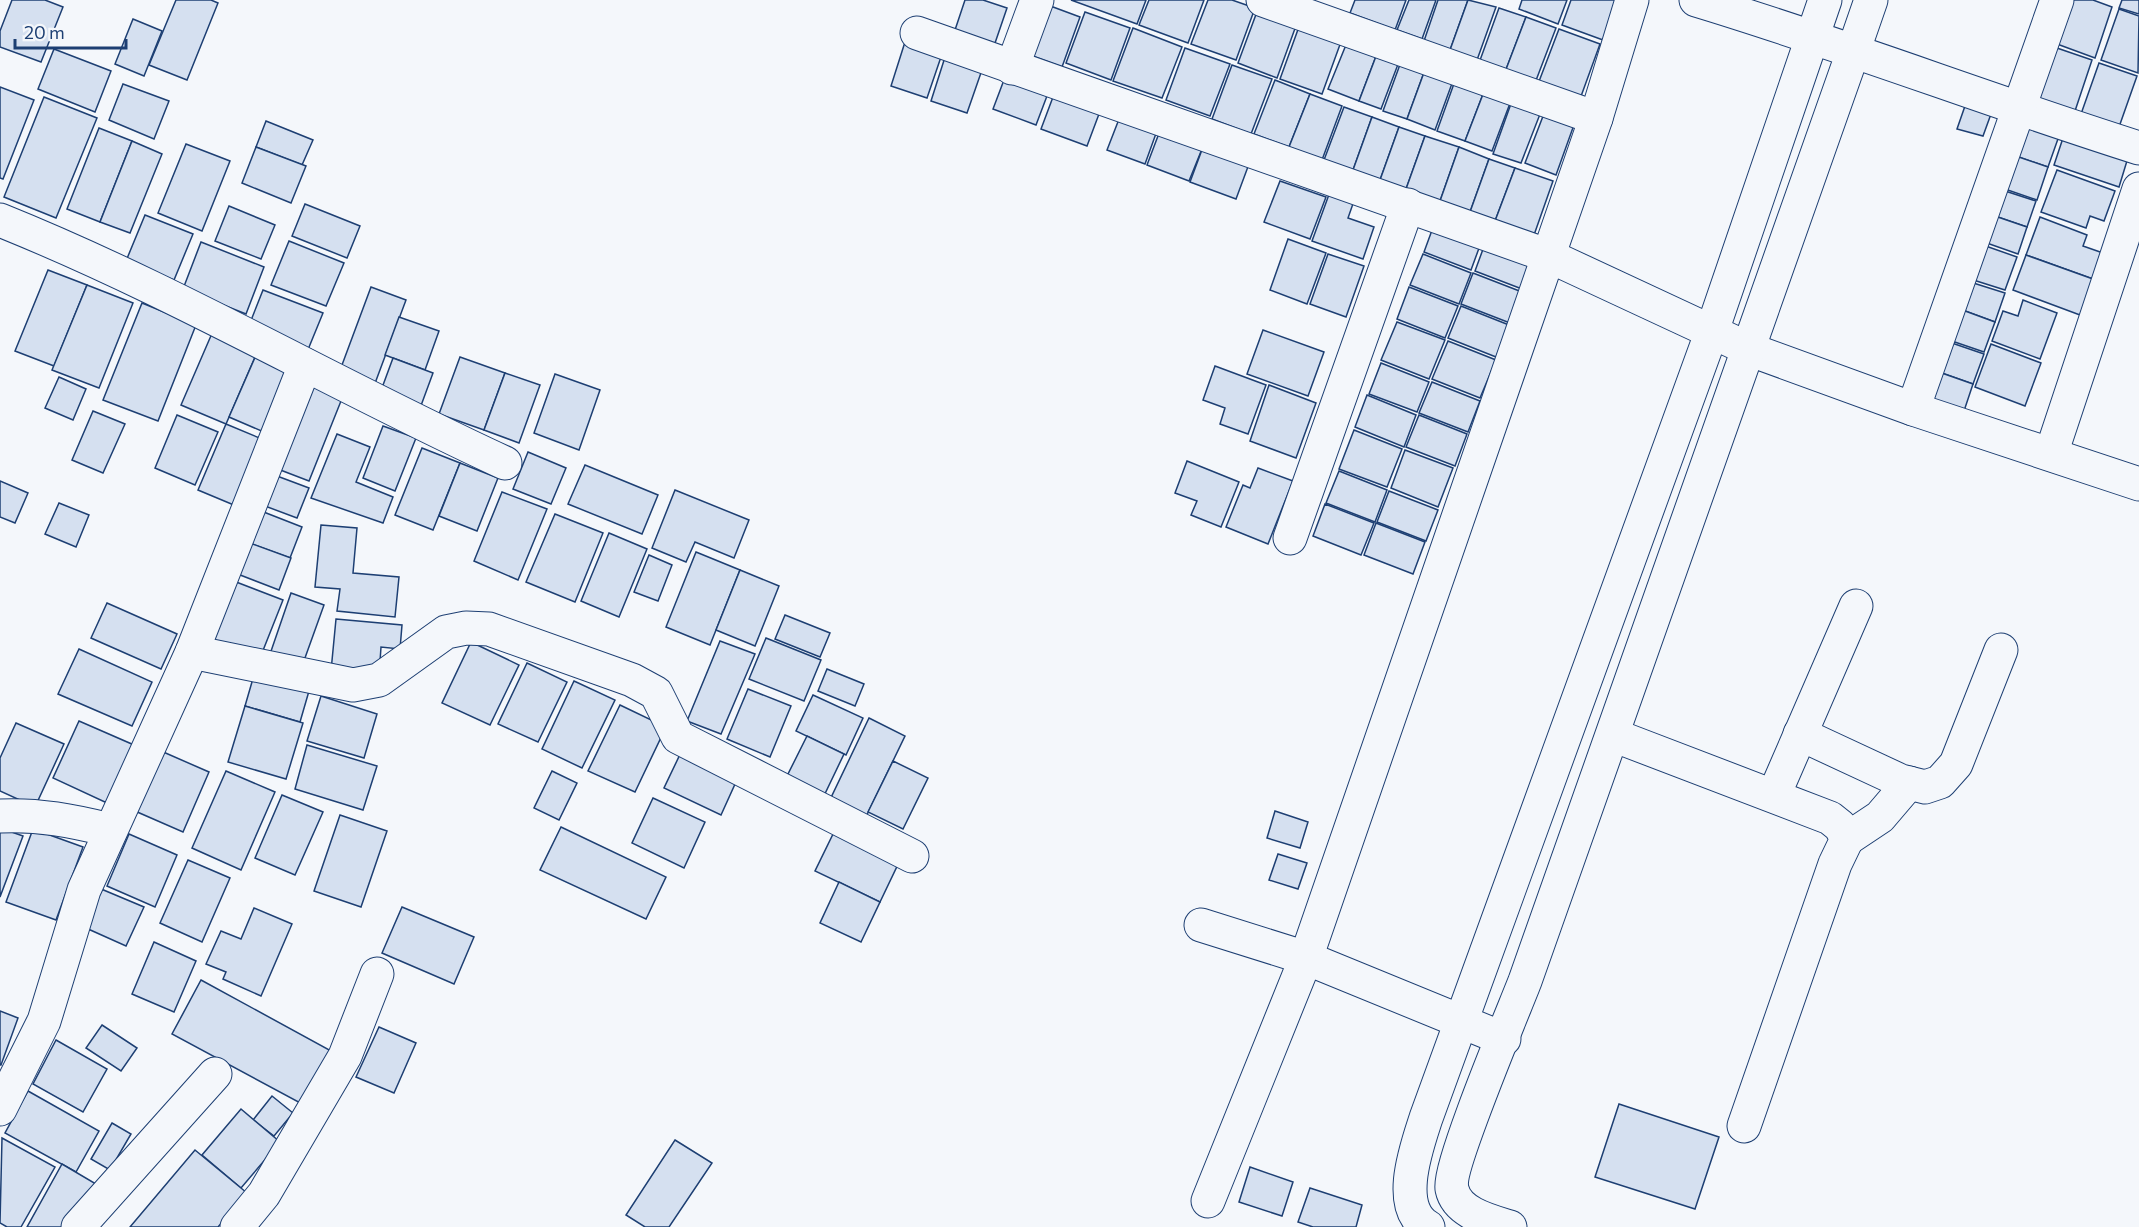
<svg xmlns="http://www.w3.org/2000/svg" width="2139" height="1227" font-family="Commissioner,sans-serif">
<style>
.building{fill:#d5e0f0;stroke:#1d3f73;stroke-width:1.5}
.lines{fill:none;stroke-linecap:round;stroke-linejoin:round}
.minor-casing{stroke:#1d3f73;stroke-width:35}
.minor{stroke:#f4f7fb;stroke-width:33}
</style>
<rect width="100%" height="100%" fill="#f4f7fb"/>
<g class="building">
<path d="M12 0H45L63 7 41 62 0 47V31Z"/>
<path d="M176 0H211L218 3 187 80 149 65Z"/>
<path d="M965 0H983L1007 8 994 46 954 33Z"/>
<path d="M1071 0H1146L1137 24Z"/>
<path d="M1149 0H1204L1188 43 1139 25Z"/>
<path d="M1208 0H1232L1255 8 1236 60 1191 44Z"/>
<path d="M1355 0H1406L1395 30 1350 13Z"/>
<path d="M1409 0H1436L1422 39 1397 30Z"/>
<path d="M1438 0H1468L1450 50 1424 41Z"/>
<path d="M1468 0 1496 7 1477 60 1450 50Z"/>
<path d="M1522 0H1567L1558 24 1519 9Z"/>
<path d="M1571 0H1618L1603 40 1562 25Z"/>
<path d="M2072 0H2093L2112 7 2095 58 2057 44Z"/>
<path d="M2122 0H2139V14L2119 8Z"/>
<path d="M1045 4 1080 17 1062 67 1027 54Z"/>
<path d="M1499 8 1526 17 1505 72 1479 63Z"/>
<path d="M1258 9 1297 23 1277 78 1238 63Z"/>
<path d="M2119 9 2139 16 2138 73 2101 60Z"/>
<path d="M1085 12 1130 28 1111 80 1066 63Z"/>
<path d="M1526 17 1556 28 1535 83 1505 72Z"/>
<path d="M133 19 162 31 144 76 115 64Z"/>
<path d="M1300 24 1342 39 1322 94 1280 79Z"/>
<path d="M1133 28 1182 47 1162 98 1113 81Z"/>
<path d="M1559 29 1600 44 1580 99 1538 84Z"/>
<path d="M1348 40 1378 51 1359 101 1328 89Z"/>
<path d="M905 42 942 54 927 98 891 86Z"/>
<path d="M2054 47 2092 60 2075 111 2037 98Z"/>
<path d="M1185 48 1230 64 1210 116 1166 100Z"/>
<path d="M54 49 111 71 95 112 38 89Z"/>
<path d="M1378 51 1400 59 1381 109 1359 101Z"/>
<path d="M946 54 983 67 967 113 931 101Z"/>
<path d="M1402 59 1426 67 1407 119 1383 111Z"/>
<path d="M2099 63 2137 76 2119 127 2081 114Z"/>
<path d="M1232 65 1272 79 1251 134 1212 119Z"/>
<path d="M1426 67 1454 78 1435 130 1407 119Z"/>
<path d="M1007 72 1050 88 1036 125 993 109Z"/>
<path d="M1456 78 1485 89 1465 141 1437 131Z"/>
<path d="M1275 80 1310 94 1289 147 1254 134Z"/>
<path d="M123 84 169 101 154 139 109 120Z"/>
<path d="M0 87 34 100 3 179 0 178Z"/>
<path d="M1056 89 1102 106 1087 146 1041 129Z"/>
<path d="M1485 89 1512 98 1492 151 1465 141Z"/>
<path d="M1310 94 1342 106 1322 160 1289 147Z"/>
<path d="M44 97 97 118 56 218 4 197Z"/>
<path d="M1513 98 1542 109 1521 163 1493 154Z"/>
<path d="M1965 106 1991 114 1983 136 1957 129Z"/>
<path d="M1344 107 1372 117 1353 170 1324 160Z"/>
<path d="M1545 111 1575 122 1556 175 1525 163Z"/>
<path d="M1121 114 1158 128 1145 164 1107 150Z"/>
<path d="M1372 117 1399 127 1380 180 1353 170Z"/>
<path d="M266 121 313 140 302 165 256 147Z"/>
<path d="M2020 123 2059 136 2048 167 2010 154Z"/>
<path d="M1399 127 1425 136 1406 189 1380 180Z"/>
<path d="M99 128 132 141 100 222 67 209Z"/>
<path d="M1161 128 1204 144 1189 181 1147 165Z"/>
<path d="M2066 129 2130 151 2119 187 2054 165Z"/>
<path d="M1425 136 1459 147 1440 201 1406 189Z"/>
<path d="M132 141 162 154 130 233 100 222Z"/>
<path d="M186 144 230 161 202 231 158 213Z"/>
<path d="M256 147 306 166 291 203 242 183Z"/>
<path d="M1203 147 1249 164 1236 199 1190 182Z"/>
<path d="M1459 147 1489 159 1470 212 1440 201Z"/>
<path d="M2010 154 2048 167 2037 200 1999 187Z"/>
<path d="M1489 159 1515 168 1495 221 1470 212Z"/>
<path d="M1515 168 1553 181 1534 235 1495 221Z"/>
<path d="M2057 170 2115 191 2104 221 2090 216 2086 228 2041 212Z"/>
<path d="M1280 181 1326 197 1310 239 1264 222Z"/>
<path d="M1331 189 1355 198 1348 218 1374 227 1363 259 1312 241Z"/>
<path d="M1999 189 2036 201 2027 227 1989 214Z"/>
<path d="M305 204 360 226 347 258 292 236Z"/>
<path d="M229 206 275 225 261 259 215 241Z"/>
<path d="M1989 214 2027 227 2018 254 1981 241Z"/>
<path d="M145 215 193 234 174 280 126 261Z"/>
<path d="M2040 217 2087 235 2083 246 2103 253 2093 279 2026 255Z"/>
<path d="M1435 222 1482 240 1471 270 1424 252Z"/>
<path d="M1288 239 1326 253 1307 304 1270 290Z"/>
<path d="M289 241 344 263 326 306 271 285Z"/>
<path d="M1486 241 1533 260 1522 289 1475 271Z"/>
<path d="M201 242 264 267 246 314 183 289Z"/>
<path d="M1980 244 2017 257 2005 290 1967 278Z"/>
<path d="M1328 254 1364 266 1346 317 1310 304Z"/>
<path d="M1423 254 1471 273 1459 304 1410 285Z"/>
<path d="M2026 255 2093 279 2080 315 2013 290Z"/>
<path d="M48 270 87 285 54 366 15 351Z"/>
<path d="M1473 273 1522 292 1510 323 1461 304Z"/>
<path d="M1967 281 2005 293 1995 322 1957 308Z"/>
<path d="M87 285 133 303 99 388 52 370Z"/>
<path d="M371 287 406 300 374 386 339 373Z"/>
<path d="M1409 287 1458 306 1445 338 1397 319Z"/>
<path d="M263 290 323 313 307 352 248 328Z"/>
<path d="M2023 300 2057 313 2040 359 1992 341 2003 311 2018 316Z"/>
<path d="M142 303 196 325 158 421 103 400Z"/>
<path d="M1461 306 1509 325 1496 357 1448 338Z"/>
<path d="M1957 308 1995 322 1984 352 1946 339Z"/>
<path d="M399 317 439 331 425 370 385 355Z"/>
<path d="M1397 322 1445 340 1429 379 1381 360Z"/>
<path d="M1263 330 1324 352 1308 396 1247 374Z"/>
<path d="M213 331 256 355 226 424 181 405Z"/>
<path d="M1448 341 1496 360 1480 398 1432 379Z"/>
<path d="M1946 341 1984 354 1973 384 1936 371Z"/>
<path d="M1991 344 2041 363 2025 406 1975 387Z"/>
<path d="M256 355 298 373 271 435 229 417Z"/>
<path d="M460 357 505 373 484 430 439 414Z"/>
<path d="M393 358 433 373 419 411 379 396Z"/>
<path d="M1381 363 1429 382 1417 412 1369 394Z"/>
<path d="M1215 366 1266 385 1248 434 1220 424 1225 408 1203 400Z"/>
<path d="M1936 371 1973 384 1961 420 1923 407Z"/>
<path d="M505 373 540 385 519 443 484 430Z"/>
<path d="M555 374 600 390 579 450 534 433Z"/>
<path d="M59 377 86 389 73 420 45 408Z"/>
<path d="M304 381 343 396 309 481 270 466Z"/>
<path d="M1432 382 1480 401 1468 432 1419 413Z"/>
<path d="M1269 385 1316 403 1296 458 1250 441Z"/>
<path d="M1367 395 1416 415 1404 447 1355 427Z"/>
<path d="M93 411 125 424 103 473 72 460Z"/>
<path d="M177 415 218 432 195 485 155 468Z"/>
<path d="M1419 415 1467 434 1455 466 1406 447Z"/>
<path d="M226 424 269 442 241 508 198 490Z"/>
<path d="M383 426 416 438 395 491 363 478Z"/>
<path d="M1354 430 1402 449 1387 487 1339 469Z"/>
<path d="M337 434 370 447 356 482 393 497 383 523 311 498Z"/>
<path d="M422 448 460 463 433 530 395 515Z"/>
<path d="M1405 450 1453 468 1438 507 1391 488Z"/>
<path d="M528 452 566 468 551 504 513 489Z"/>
<path d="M1187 461 1239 482 1221 527 1191 515 1197 501 1175 493Z"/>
<path d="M460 463 498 478 477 531 439 516Z"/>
<path d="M585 465 658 495 642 534 568 504Z"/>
<path d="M1258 468 1293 481 1268 544 1226 527 1243 485 1250 488Z"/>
<path d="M1339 471 1387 490 1375 522 1326 503Z"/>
<path d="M269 473 309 488 297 518 257 503Z"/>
<path d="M0 481 28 493 15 523 0 517Z"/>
<path d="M675 490 749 520 734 558 695 542 686 562 652 548Z"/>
<path d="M1389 491 1438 510 1426 541 1377 522Z"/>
<path d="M502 492 547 509 518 580 474 561Z"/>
<path d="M59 503 89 515 76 547 45 534Z"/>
<path d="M1325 504 1374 523 1361 555 1313 536Z"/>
<path d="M256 509 302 527 290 558 244 541Z"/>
<path d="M555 514 603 533 575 602 526 582Z"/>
<path d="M1376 523 1425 542 1413 574 1364 555Z"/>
<path d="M321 525 357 528 353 573 399 577 395 617 337 611 340 589 315 587Z"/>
<path d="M609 533 647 549 619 617 581 601Z"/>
<path d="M247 542 291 558 279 590 235 573Z"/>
<path d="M696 552 740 570 710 645 666 627Z"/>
<path d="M649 555 672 565 658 601 634 592Z"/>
<path d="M740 570 779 586 755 646 716 630Z"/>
<path d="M231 580 283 600 260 658 208 639Z"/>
<path d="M291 593 324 605 301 669 269 657Z"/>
<path d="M107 603 177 634 161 669 91 638Z"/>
<path d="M785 615 830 633 820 657 775 639Z"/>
<path d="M336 619 402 625 400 649 381 647 379 676 331 671Z"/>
<path d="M766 638 821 660 804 701 749 679Z"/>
<path d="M720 641 755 654 721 734 687 721Z"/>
<path d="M471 642 519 665 490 725 442 703Z"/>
<path d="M79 649 152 682 132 726 58 694Z"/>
<path d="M527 663 567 682 538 742 498 724Z"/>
<path d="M827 669 864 684 855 706 818 691Z"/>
<path d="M254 675 309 691 300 722 245 706Z"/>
<path d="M574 681 615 700 582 768 542 749Z"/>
<path d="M748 689 791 706 770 757 727 739Z"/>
<path d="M813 695 863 718 846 755 796 731Z"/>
<path d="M321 696 377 714 364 758 307 741Z"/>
<path d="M620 705 666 727 635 792 588 771Z"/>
<path d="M245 706 303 723 286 779 228 762Z"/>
<path d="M869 718 905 736 863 823 827 806Z"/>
<path d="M79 721 134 745 107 803 53 778Z"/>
<path d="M16 723 64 744 35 807 0 791V758Z"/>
<path d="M807 736 844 754 821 802 783 784Z"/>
<path d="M307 745 377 766 363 810 295 789Z"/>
<path d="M684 746 740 773 721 815 664 788Z"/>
<path d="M161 751 209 772 183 832 135 811Z"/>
<path d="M893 761 928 778 903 829 868 812Z"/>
<path d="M226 771 275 792 241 870 192 848Z"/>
<path d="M552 771 577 783 559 820 534 808Z"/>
<path d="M282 795 323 812 295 875 255 858Z"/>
<path d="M653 798 705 822 684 868 632 843Z"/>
<path d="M1275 811 1308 822 1300 848 1267 838Z"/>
<path d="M340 815 387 831 361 907 314 891Z"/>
<path d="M561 827 666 877 646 919 540 870Z"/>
<path d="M0 828 23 836 0 897Z"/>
<path d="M836 828 901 858 880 902 815 871Z"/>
<path d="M33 829 83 847 56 920 6 902Z"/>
<path d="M129 834 177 855 155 907 107 886Z"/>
<path d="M1278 854 1307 863 1298 889 1269 880Z"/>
<path d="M188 860 230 878 202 942 160 923Z"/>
<path d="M839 882 880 902 861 942 820 923Z"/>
<path d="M94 886 144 907 126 946 77 924Z"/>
<path d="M402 907 474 937 454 984 382 953Z"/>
<path d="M254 908 292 924 261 996 223 979 226 972 206 964 221 931 241 939Z"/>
<path d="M154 942 196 961 174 1012 132 994Z"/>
<path d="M201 980 333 1052 304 1105 172 1034Z"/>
<path d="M0 1011 18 1018 1 1065H0Z"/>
<path d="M102 1025 137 1048 121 1071 86 1048Z"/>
<path d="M379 1027 416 1043 394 1093 356 1077Z"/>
<path d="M56 1040 107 1069 83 1112 33 1084Z"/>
<path d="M28 1091 99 1131 76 1172 5 1133Z"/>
<path d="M272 1096 293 1113 274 1136 253 1120Z"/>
<path d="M1619 1104 1719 1137 1695 1209 1595 1177Z"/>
<path d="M241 1109 280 1142 241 1188 202 1155Z"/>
<path d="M112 1123 131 1134 110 1170 91 1159Z"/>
<path d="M2 1138 55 1167 21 1227H7L0 1223Z"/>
<path d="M675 1140 712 1163 669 1227H645L626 1215Z"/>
<path d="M195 1150 247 1193 218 1227H130Z"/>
<path d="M62 1164 96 1184 72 1227H27Z"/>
<path d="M1250 1167 1293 1182 1282 1216 1239 1202Z"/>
<path d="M1310 1188 1362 1205 1356 1227H1313L1298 1222Z"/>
</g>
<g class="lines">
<g class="minor-casing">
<g id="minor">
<path d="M1263 0 1596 118"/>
<path d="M1696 0C1845 45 1990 101 2139 148"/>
<path d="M917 33 1549 256 1751 350 1913 409 2139 484"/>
<path d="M1012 68 1037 0"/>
<path d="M0 220C174 290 335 385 505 463"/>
<path d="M1913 409 2057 0"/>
<path d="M2051 454 2139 189"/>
<path d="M1290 538 1408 205"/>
<path d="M192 652 353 685 379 680 446 632 466 628 489 629 632 680 656 693 678 737 912 856"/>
<path d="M1800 734 1901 781 1925 787 1940 782 1956 764 2001 650"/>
<path d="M1613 735 1830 818 1840 826 1847 839 1835 864 1744 1126"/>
<path d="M1774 795 1856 606"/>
<path d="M0 816C39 814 73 821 110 830"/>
<path d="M1847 839 1880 817 1909 783"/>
<path d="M1201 925 1306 958 1504 1039"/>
<path d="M0 1109 44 1021 84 890 192 652 305 365"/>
<path d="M1208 1201 1306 958 1596 118 1632 0"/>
<path d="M78 1227 215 1074"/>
<path d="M237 1227 264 1194 345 1056 377 974"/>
<path d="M1428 1227C1394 1208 1417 1146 1426 1118L1712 331 1825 0"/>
<path d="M1510 1227C1490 1221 1457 1213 1452 1189 1447 1168 1513 1012 1525 981 1642 655 1758 328 1871 0"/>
</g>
</g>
<use href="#minor" class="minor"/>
</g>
<path d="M15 39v9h111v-9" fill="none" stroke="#1d3f73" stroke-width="3"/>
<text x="24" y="39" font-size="18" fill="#1d3f73" stroke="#f4f7fb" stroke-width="4.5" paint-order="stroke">20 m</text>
</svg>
